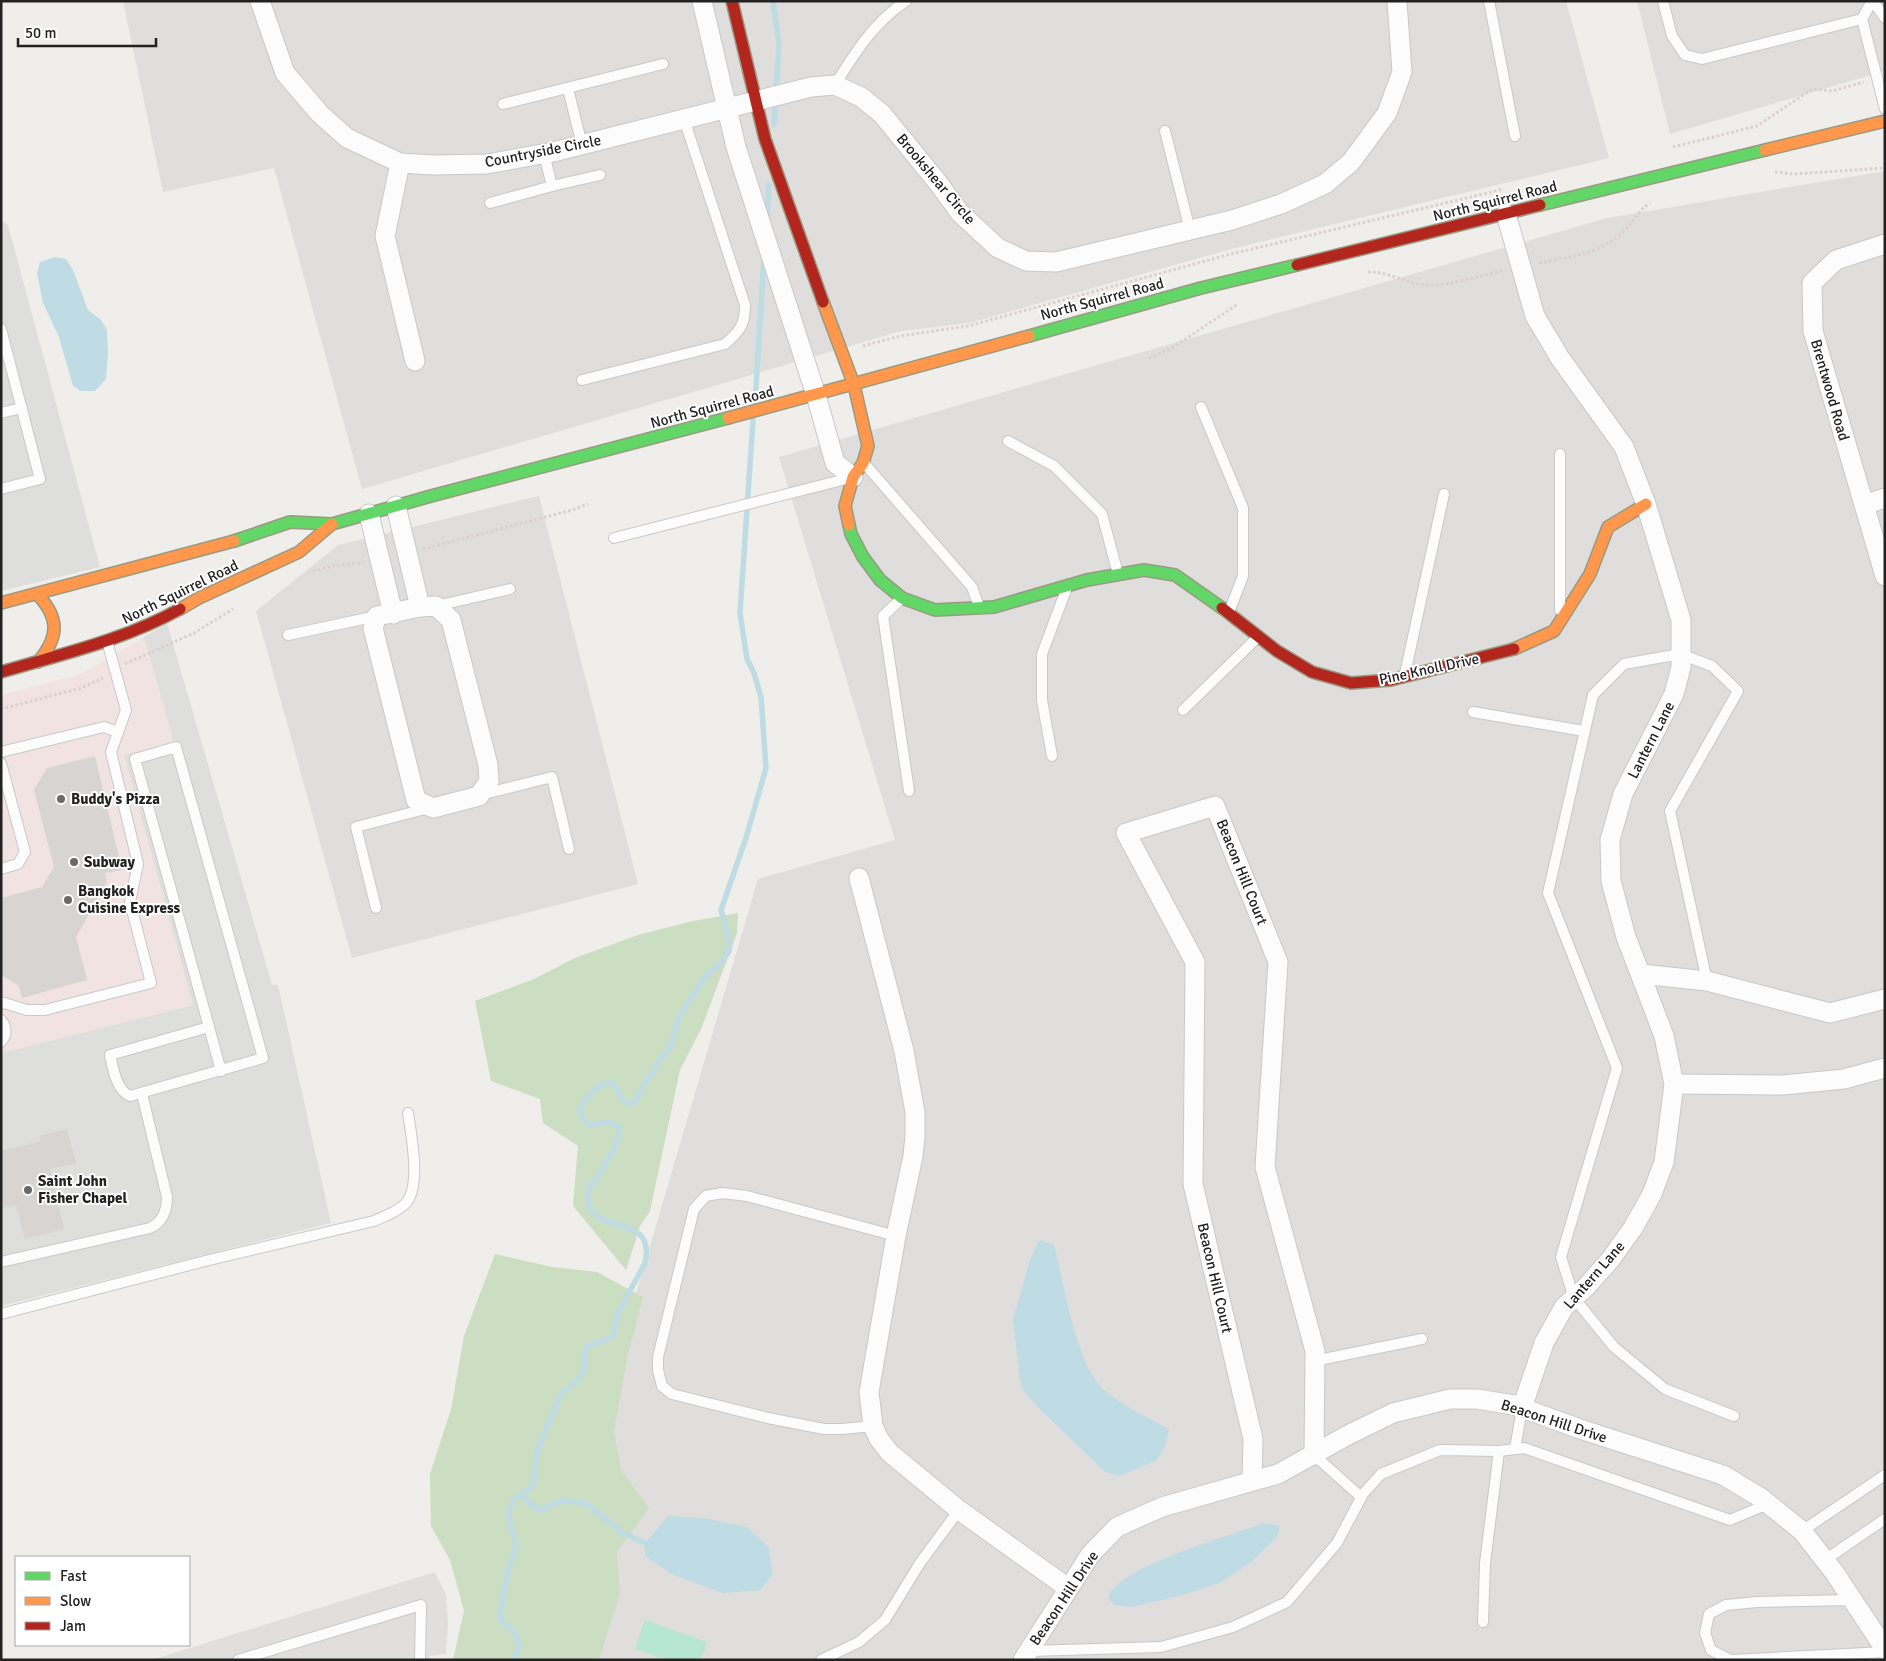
<svg xmlns="http://www.w3.org/2000/svg" width="1886" height="1661" font-family="Signika,sans-serif">
<style>
.residential{fill:#dfdedc}
.commercial{fill:#f1e3e1}
.religious{fill:#dededc}
.forest{fill:#cbdec1}
.pitch{fill:#b7e6d2}
.parking{fill:#e0dfde}
.water{fill:#bfdbe3}
.lines{fill:none;stroke-linecap:round;stroke-linejoin:round}
.stream{stroke:#bfdbe3;stroke-width:5.5}
.building{fill:#d7d4d2}
.lane-casing{stroke:#c9c8c7;stroke-width:12}
.street-casing{stroke:#c9c8c7;stroke-width:21}
.fast-casing{stroke:#999a82;stroke-width:14}
.slow-casing{stroke:#999a82;stroke-width:14}
.jam-casing{stroke:#999a82;stroke-width:14}
.path{stroke:#dccecd;stroke-width:3;stroke-dasharray:2.5 2.5;stroke-linecap:butt}
.lane{stroke:#fdfcfc;stroke-width:10}
.street{stroke:#fdfcfc;stroke-width:19}
.fast{stroke:#63d668;stroke-width:11}
.slow{stroke:#ff974d;stroke-width:11}
.jam{stroke:#b3261e;stroke-width:11}
.poi-dot{fill:#6a6968;stroke:#fff;stroke-width:2}
.labels{text-anchor:middle;dominant-baseline:central;stroke-width:4;stroke-linejoin:round;paint-order:stroke}
.street-label{font-size:15px;fill:#222;stroke:#fff}
.poi-label{font-size:15px;font-weight:bold;fill:#222;stroke:#fff;text-anchor:start}
</style>
<rect width="100%" height="100%" fill="#f0eeeb"/>
<g class="residential">
<path d="M123 1H1566L1609 158 1231 249 969 323 901 331 362 489 274 168 163 192Z"/>
<path d="M1637 1H1885V71L1670 134Z"/>
<path d="M1885 171V1660H535L559 1555 758 879 895 840 779 457 1607 218Z"/>
<path d="M539 496 638 884 352 958 256 611 338 545Z"/>
</g>
<path class="commercial" d="M144 637 174 743 124 755 193 1005 1 1053V695L81 674Z"/>
<g class="religious">
<path d="M1 220 8 225 100 567 1 591Z"/>
<path d="M167 623 272 985H278L331 1223 1 1306V1053L193 1005 124 755 174 743 144 637Z"/>
</g>
<g class="forest">
<path d="M738 913 737 933 702 1027 680 1070 650 1211 640 1226 626 1270 573 1206 578 1146 543 1123 540 1099 491 1081 475 1001 534 979 575 958 638 935 693 921Z"/>
<path d="M495 1254 552 1267 597 1272 643 1297 627 1359 614 1431 621 1470 649 1508 617 1552 620 1593 599 1660H453L464 1611 450 1560 431 1526 430 1474 451 1409 464 1336Z"/>
</g>
<path class="pitch" d="M645 1620 707 1642 701 1660H666L635 1649Z"/>
<path class="parking" d="M435 1572 446 1595 448 1624 446 1654 430 1656 429 1660H151Z"/>
<g class="water">
<path d="M55 257 66 259 73 270 88 310 101 320 107 330 108 353 106 379 95 391H81L73 386 59 337 43 303 37 273 40 262Z"/>
<path d="M1039 1240 1054 1245C1064 1282 1075 1363 1103 1389 1123 1406 1146 1417 1169 1429L1165 1446 1156 1461 1119 1476 1105 1472 1035 1404 1024 1391 1020 1380 1013 1320 1030 1260Z"/>
<path d="M668 1516 704 1518 747 1527 769 1548 772 1575 760 1590 723 1593 673 1575 645 1556V1543Z"/>
<path d="M1264 1523 1280 1526 1277 1537 1251 1562 1220 1583 1186 1594 1133 1607 1114 1605 1108 1597C1121 1565 1231 1536 1264 1523Z"/>
</g>
<g class="lines">
<g class="stream">
<path d="M773 1 779 44 774 124"/>
<path d="M767 221 769 185"/>
<path d="M755 403 764 257"/>
<path d="M522 1494 530 1504 541 1510 563 1500 583 1503 591 1507 623 1533 645 1543"/>
<path d="M512 1660C526 1643 515 1632 501 1620L500 1614 508 1570 514 1555 516 1545 509 1519V1509L515 1498 532 1487 534 1480 537 1451 561 1394 580 1377 585 1368 584 1355 587 1346 611 1338 614 1332 618 1313 645 1263C657 1212 593 1236 588 1201 588 1198 587 1193 588 1190 589 1187 593 1183 595 1180 605 1165 617 1148 620 1129 612 1118 600 1125 589 1125L582 1118 580 1107C587 1096 599 1082 613 1083L625 1103 628 1104 634 1103 646 1081 653 1073 657 1064 671 1046 677 1021 703 979 723 960 729 951 730 943 721 910 746 838 766 768 761 697 754 673 747 659 740 613 753 420"/>
</g>
</g>
<g class="building">
<path d="M95 756 122 870 105 873 107 883 76 937 87 980 22 998 19 986 1 975V898L42 887 54 867 34 790 47 768Z"/>
<path d="M67 1129 76 1163 50 1169 64 1229 25 1239 16 1205 1 1209V1151L41 1141 39 1136Z"/>
</g>
<g class="lines">
<g class="lane-casing">
<g id="lane">
<path d="M1489 1 1515 136"/>
<path d="M1663 1 1672 36 1685 55 1702 59 1862 19"/>
<path d="M1872 1 1862 19 1885 109"/>
<path d="M1873 1 1885 18"/>
<path d="M835 85C854 54 874 22 906 1"/>
<path d="M568 89 582 145"/>
<path d="M503 104 663 64"/>
<path d="M1165 131 1190 230"/>
<path d="M552 186 600 175"/>
<path d="M490 203 552 186 544 154"/>
<path d="M1 329 40 479 1 489"/>
<path d="M582 380 725 344C740 331 745 325 745 305L684 119"/>
<path d="M1201 407 1243 508V576L1229 612"/>
<path d="M1 413 22 408"/>
<path d="M1008 441 1054 466 1102 514 1118 574"/>
<path d="M864 463 972 587 979 607"/>
<path d="M614 538 850 478"/>
<path d="M901 599 883 616 909 791"/>
<path d="M436 606 510 589"/>
<path d="M1560 610V454"/>
<path d="M288 635 377 616"/>
<path d="M1405 674 1444 494"/>
<path d="M1183 710 1258 637"/>
<path d="M1473 712 1584 731"/>
<path d="M176 747 263 1058 130 1096C116 1090 113 1068 110 1055L209 1027 135 759Z"/>
<path d="M1 752 104 727 118 732"/>
<path d="M1052 756 1042 700V654L1066 590"/>
<path d="M1 763 25 852 18 864 1 869"/>
<path d="M480 795 552 777 569 849"/>
<path d="M376 908 356 827 429 808"/>
<path d="M1707 981 1670 811 1738 691 1712 666 1680 654 1624 664 1593 695 1548 893 1617 1068 1561 1257 1574 1298 1614 1347 1665 1389 1734 1416"/>
<path d="M1 1002 27 1010H45L151 983 130 902 138 864 111 752 126 710 107 641"/>
<path d="M1 1020C7 1027 7 1035 1 1042"/>
<path d="M209 1027 221 1071"/>
<path d="M1 1262 150 1228C163 1222 167 1210 167 1197L142 1094"/>
<path d="M1 1314 205 1261 374 1221C385 1216 397 1212 405 1204 422 1187 411 1135 408 1113"/>
<path d="M1314 1361 1422 1339"/>
<path d="M873 1426 842 1429H824L768 1418 672 1394 662 1386 658 1370V1357L694 1209 706 1196 722 1193 747 1196 896 1236"/>
<path d="M1515 1449 1522 1408"/>
<path d="M1314 1455 1361 1497"/>
<path d="M1802 1531 1885 1475"/>
<path d="M1825 1560 1885 1519"/>
<path d="M1483 1622 1485 1563 1499 1451"/>
<path d="M1029 1651 1161 1647 1233 1627 1287 1602 1337 1543 1363 1494 1381 1474 1440 1450 1499 1451 1524 1448 1730 1520 1768 1504"/>
<path d="M238 1660 421 1605 420 1660"/>
<path d="M821 1660 859 1642 885 1620 920 1563 959 1510"/>
<path d="M1730 1660 1711 1650 1705 1633 1709 1614 1726 1605 1757 1602 1853 1600"/>
<path d="M1731 1660 1885 1652"/>
</g>
</g>
<g class="street-casing">
<g id="street">
<path d="M260 1 285 73 320 114 347 138 400 163 433 165 487 164 553 152 811 87 835 85 861 97 882 114 939 184 960 213 998 248 1026 261 1056 262 1232 220 1281 204 1325 184 1351 162 1387 113 1402 72 1397 1"/>
<path d="M702 1 736 147 816 395 835 463 853 477"/>
<path d="M400 163 385 236 415 361"/>
<path d="M1506 214 1535 316 1560 358 1624 447 1646 504 1681 620V667L1674 694 1623 794 1610 840 1611 881 1626 937 1664 1036 1674 1084 1664 1162 1652 1194 1633 1228 1610 1260 1586 1287 1564 1307 1544 1343 1522 1408"/>
<path d="M1885 244 1836 260 1812 283 1813 331 1885 576"/>
<path d="M1864 505 1885 498"/>
<path d="M396 506 420 607"/>
<path d="M369 514 393 614"/>
<path d="M436 606 451 620 488 765 489 781 479 796 433 808 416 800 373 628 377 616 420 607Z"/>
<path d="M859 878 904 1051 915 1112V1136L913 1156 896 1236 869 1392 873 1426 879 1439 890 1453 959 1510 1068 1588"/>
<path d="M1641 974 1707 981 1830 1013 1885 999"/>
<path d="M1674 1084 1783 1085 1844 1079 1885 1068"/>
<path d="M1252 1481 1253 1439 1193 1184 1195 962 1126 833 1215 806 1278 962 1265 1167 1315 1351 1314 1455"/>
<path d="M1023 1660 1090 1555 1117 1527 1162 1507 1278 1474 1348 1435 1393 1413 1450 1399H1477L1514 1405 1583 1430 1723 1475 1761 1498 1802 1531 1834 1572 1885 1649"/>
</g>
</g>
<g class="fast-casing">
<g id="fast">
<path d="M1540 205 1765 150"/>
<path d="M1029 336 1201 288 1297 265"/>
<path d="M849 525 851 534 863 557 880 580 902 598 935 610 994 607 1087 580 1144 570 1175 575 1222 608"/>
<path d="M234 541 290 522 332 524 431 496 728 418"/>
</g>
</g>
<g class="slow-casing">
<g id="slow">
<path d="M1765 150 1885 121"/>
<path d="M823 302 854 385 868 446 863 463 853 477 845 506 849 525"/>
<path d="M728 418 1029 336"/>
<path d="M37 594C60 618 59 637 38 662"/>
<path d="M1 603 234 541"/>
<path d="M180 609 199 598 299 552 332 524"/>
<path d="M1514 649 1554 631 1590 574 1608 527 1646 504"/>
</g>
</g>
<g class="jam-casing">
<g id="jam">
<path d="M732 1 765 139 823 302"/>
<path d="M1297 265 1540 205"/>
<path d="M1222 608 1277 651 1312 672 1351 683 1391 680 1514 649"/>
<path d="M1 672C62 654 124 640 180 609"/>
</g>
</g>
<g class="path">
<path d="M1673 147 1757 126 1812 89 1832 91 1864 82"/>
<path d="M1775 172 1793 174 1885 168"/>
<path d="M1539 263C1572 256 1598 255 1624 231 1634 222 1638 210 1650 203"/>
<path d="M1368 272C1387 271 1405 283 1424 285 1446 287 1481 275 1503 271"/>
<path d="M863 346 900 336 968 326 1231 254 1504 189"/>
<path d="M1149 358 1172 348 1238 304"/>
<path d="M423 549 572 510 588 504"/>
<path d="M313 571 332 566 364 563"/>
<path d="M125 664 194 633 233 609"/>
<path d="M1 709 81 688 103 678"/>
</g>
<use href="#lane" class="lane"/>
<use href="#street" class="street"/>
<use href="#fast" class="fast"/>
<use href="#slow" class="slow"/>
<use href="#jam" class="jam"/>
</g>
<g class="poi-dot">
<circle cx="61" cy="799" r="5"/>
<circle cx="74" cy="862" r="5"/>
<circle cx="68" cy="900" r="5"/>
<circle cx="28" cy="1190" r="5"/>
</g>
<g class="labels">
<g class="street-label">
<text transform="translate(543 151) rotate(-11)">Countryside Circle</text>
<text transform="translate(936 179) rotate(50)">Brookshear Circle</text>
<text transform="translate(1495 201) rotate(-14)">North Squirrel Road</text>
<text transform="translate(1102 299) rotate(-15)">North Squirrel Road</text>
<text transform="translate(1830 390) rotate(74)">Brentwood Road</text>
<text transform="translate(712 407) rotate(-15)">North Squirrel Road</text>
<text transform="translate(180 592) rotate(-26)">North Squirrel Road</text>
<text transform="translate(1429 669) rotate(-12)">Pine Knoll Drive</text>
<text transform="translate(1651 740) rotate(-63)">Lantern Lane</text>
<text transform="translate(1242 872) rotate(68)">Beacon Hill Court</text>
<text transform="translate(1594 1275) rotate(-49)">Lantern Lane</text>
<text transform="translate(1215 1278) rotate(77)">Beacon Hill Court</text>
<text transform="translate(1554 1421) rotate(18)">Beacon Hill Drive</text>
<text transform="translate(1064 1598) rotate(-56)">Beacon Hill Drive</text>
</g>
<g class="poi-label">
<text x="71" y="799">Buddy's Pizza</text>
<text x="84" y="862">Subway</text>
<text x="78" y="891">Bangkok<tspan x="78" dy="17">Cuisine Express</tspan></text>
<text x="38" y="1181">Saint John<tspan x="38" dy="17">Fisher Chapel</tspan></text>
</g>
</g>
<rect width="1886" height="1661" fill="none" stroke="#222222" stroke-width="5"/>
<rect x="15" y="1556" width="175" height="90" fill="#ffffff" stroke="#a7a7a7"/>
<rect x="25" y="1572" width="25" height="8" fill="#63d668" stroke="#a7a7a7"/>
<text x="60" y="1581" font-size="15" fill="#222222">Fast</text>
<rect x="25" y="1597" width="25" height="8" fill="#ff974d" stroke="#a7a7a7"/>
<text x="60" y="1606" font-size="15" fill="#222222">Slow</text>
<rect x="25" y="1622" width="25" height="8" fill="#b3261e" stroke="#a7a7a7"/>
<text x="60" y="1631" font-size="15" fill="#222222">Jam</text>
<path d="M18 38v8h138v-8" fill="none" stroke="#222222" stroke-width="2.5"/>
<text x="25" y="38" font-size="15" fill="#222222" stroke="#ffffff" stroke-width="4" paint-order="stroke">50 m</text>
</svg>
